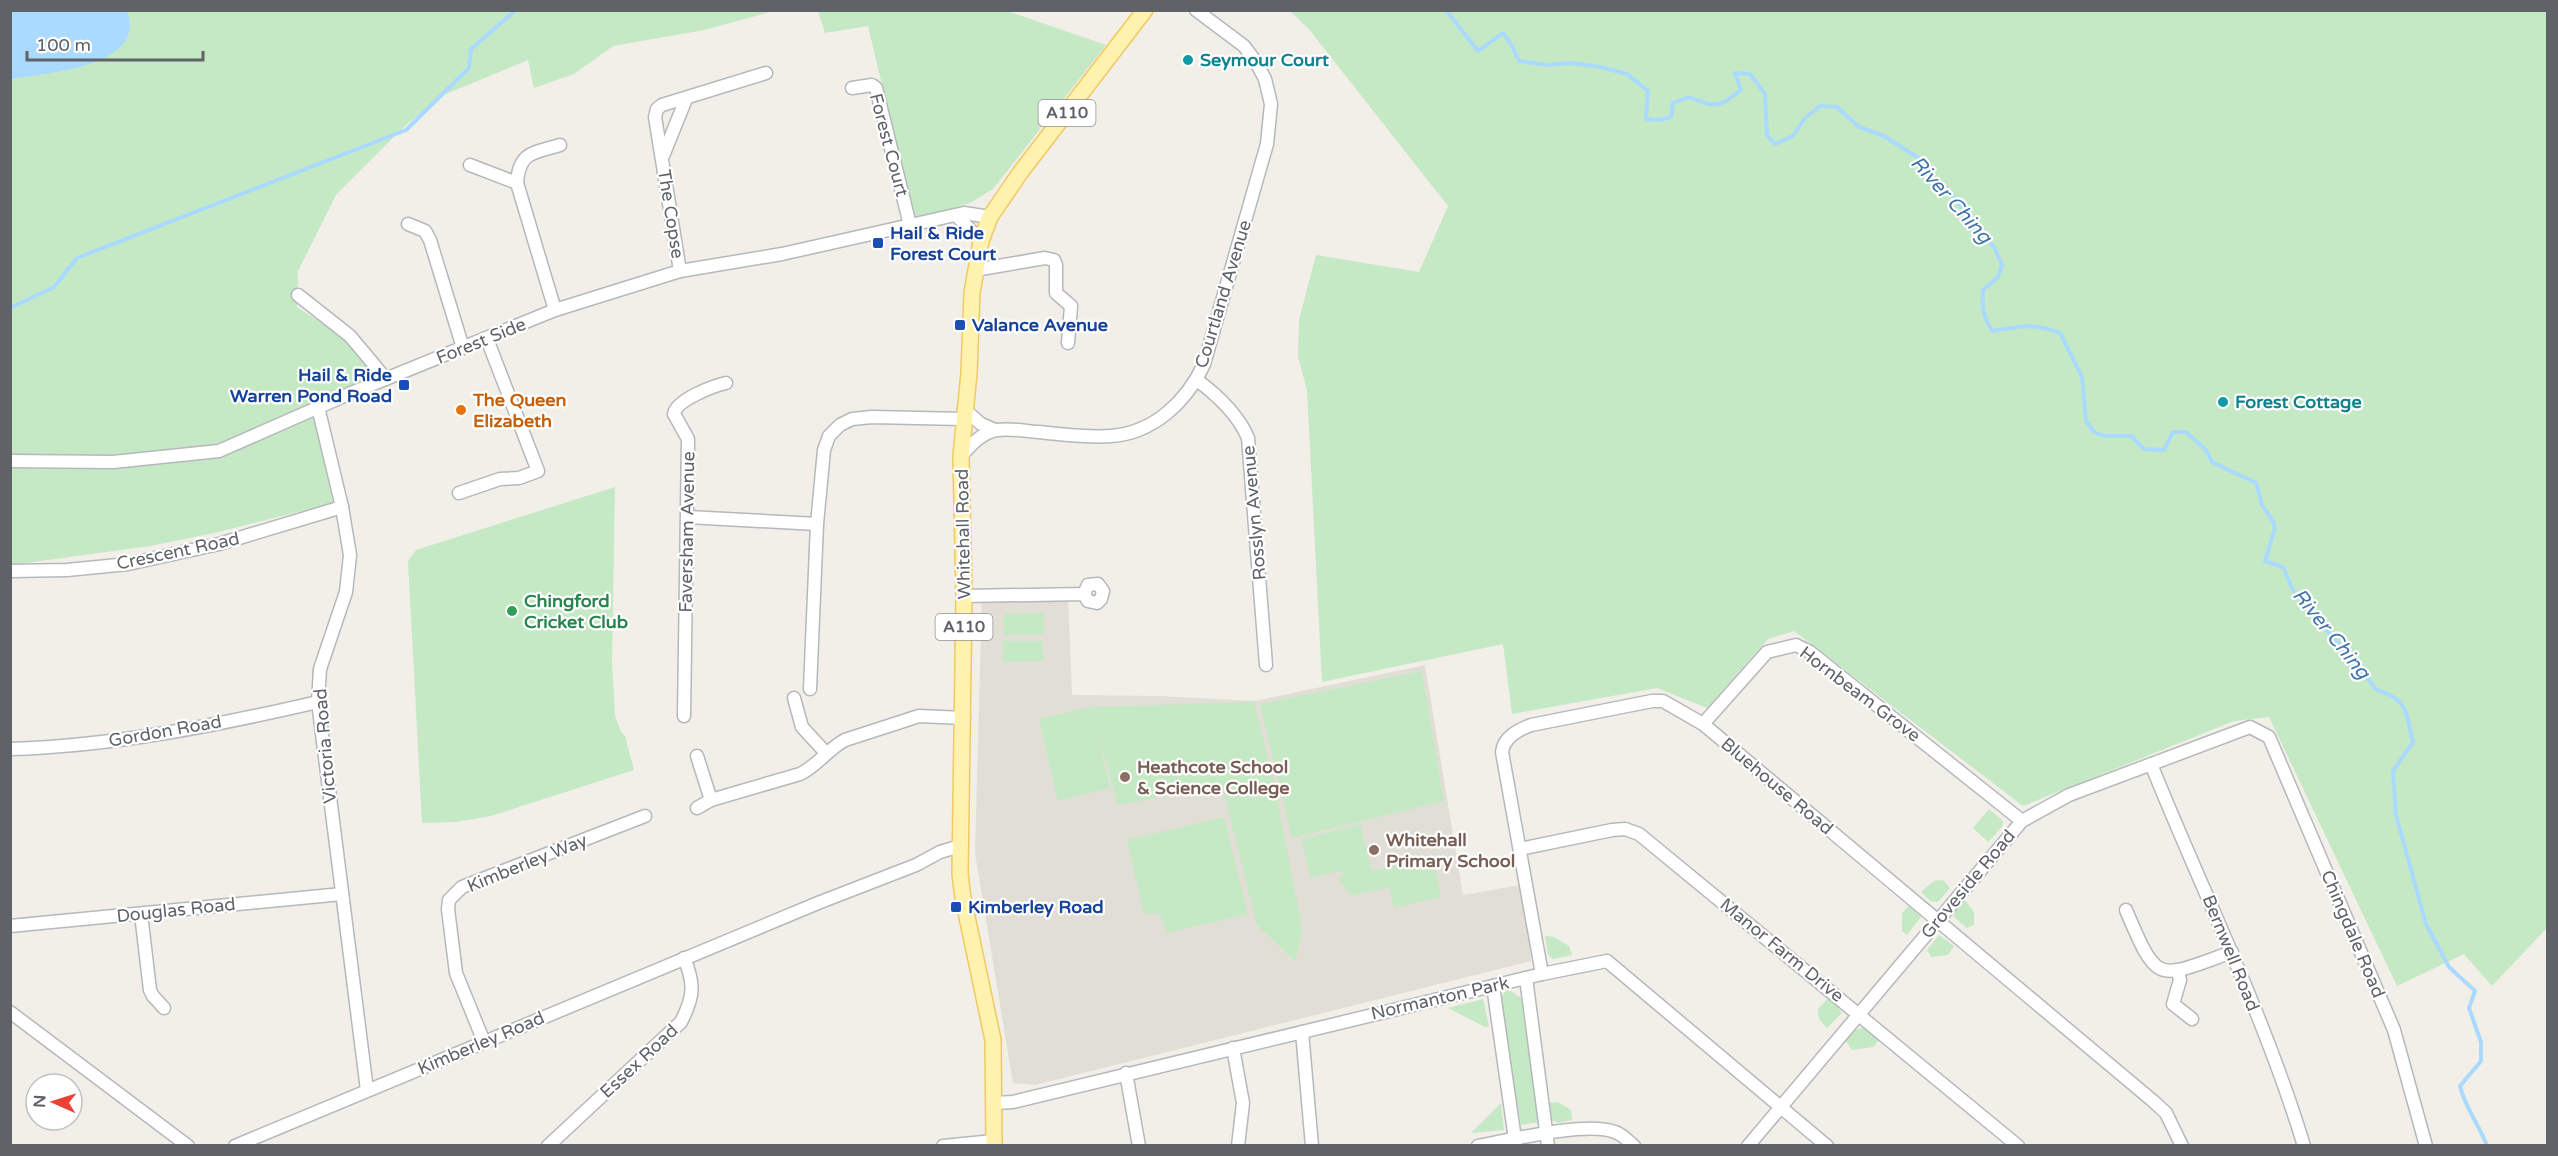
<svg xmlns="http://www.w3.org/2000/svg" width="2558" height="1156" font-family="'Varela Round',sans-serif">
<style>
.education{fill:#e1ded6}
.green{fill:#c5e8c5}
.water{fill:#aadaff}
.lines{fill:none;stroke-linecap:round;stroke-linejoin:round}
.stream{stroke:#aadaff;stroke-width:4}
.minor-casing{stroke:#b5b8bc;stroke-width:15}
.major-casing{stroke:#f2c960;stroke-width:18}
.minor{stroke:#fff;stroke-width:12}
.major{stroke:#fff2af;stroke-width:15}
.culture-dot{fill:#0f9aa8;stroke:#fff;stroke-width:2}
.transit-dot{fill:#1a4fb4;stroke:#fff;stroke-width:2}
.food-dot{fill:#e8710a;stroke:#fff;stroke-width:2}
.leisure-dot{fill:#2e9e5b;stroke:#fff;stroke-width:2}
.education-dot{fill:#8d6e63;stroke:#fff;stroke-width:2}
.labels{text-anchor:middle;dominant-baseline:central;stroke-width:4.5;stroke-linejoin:round;paint-order:stroke}
.shield{fill:#fff;stroke:#8f9295;stroke-width:1.5}
.shield-label{font-size:16px;font-weight:bold;fill:#5f6368}
.culture-label{font-size:18px;font-weight:bold;fill:#0d838f;stroke:#fff;text-anchor:start}
.street-label{font-size:18px;fill:#5f6368;stroke:#fff}
.transit-label{font-size:18px;font-weight:bold;fill:#164399;stroke:#fff;text-anchor:start}
.food-label{font-size:18px;font-weight:bold;fill:#c56008;stroke:#fff;text-anchor:start}
.leisure-label{font-size:18px;font-weight:bold;fill:#27864d;stroke:#fff;text-anchor:start}
.education-label{font-size:18px;font-weight:bold;fill:#785e54;stroke:#fff;text-anchor:start}
.water-label{font-size:20px;font-style:italic;fill:#4174aa;stroke:#fff}
</style>
<rect width="100%" height="100%" fill="#f1efe8"/>
<path class="education" d="M982 595H1068L1072 695 1160 696 1254 701 1425 665 1463 895 1521 885 1531 961 1035 1085 1013 1083 975 853Z"/>
<g class="green">
<path d="M10 11H774L704 30 613 46 574 74 534 88 528 60 441 96 405 126 336 195 298 271 297 307 352 343 383 379 312 403 333 503 214 533 150 546 11 565Z"/>
<path d="M818 11H1007L1106 45 993 189 970 203 914 219 868 26 825 33Z"/>
<path d="M1290 11H2547V928L2492 986 2464 954 2397 986 2269 717 2234 721 2023 806 1794 631 1768 639 1707 708 1657 688 1512 714 1503 644 1322 682 1307 390 1298 357 1299 320 1316 255 1419 272 1448 206 1308 28Z"/>
<path d="M615 487 612 662 615 716 621 732 625 736 634 770 491 816 456 822 422 823 408 561 416 550Z"/>
<path d="M1044 613V634L1004 635V614Z"/>
<path d="M1003 641H1043V661L1003 662Z"/>
<path d="M1422 671 1444 801 1292 838 1260 704Z"/>
<path d="M1254 702 1274 783 1300 917 1302 935 1295 961 1257 925 1222 785 1118 805 1096 727 1110 788 1058 801 1039 719 1091 707Z"/>
<path d="M1989 809 2003 821 2002 827 1988 842 1973 828Z"/>
<path d="M1224 817 1248 914 1167 933 1161 916 1155 913 1144 914 1127 840Z"/>
<path d="M1360 824 1372 871 1433 859 1441 897 1394 908 1389 887 1353 895 1346 890 1339 880 1344 870 1310 878 1302 839Z"/>
<path d="M1943 880 1950 888 1938 902 1930 901 1921 892 1934 881Z"/>
<path d="M1965 900 1974 912V925L1967 928 1955 918 1953 913Z"/>
<path d="M1909 906 1921 917 1907 935 1902 931V913Z"/>
<path d="M1939 935 1954 946 1948 955 1931 957 1927 950Z"/>
<path d="M1545 936 1554 937 1569 946 1572 955 1553 959 1548 955Z"/>
<path d="M1508 989 1521 998 1539 1122 1521 1125 1499 999Z"/>
<path d="M1829 997 1842 1013 1827 1028 1819 1019 1818 1009Z"/>
<path d="M1483 999 1489 1026 1485 1027 1448 1008Z"/>
<path d="M1867 1026 1882 1037 1873 1047 1852 1050 1846 1041 1851 1032Z"/>
<path d="M1558 1102 1571 1110 1572 1120 1558 1123 1552 1120 1548 1103Z"/>
<path d="M1501 1103 1504 1130 1471 1133Z"/>
</g>
<path class="water" d="M10 11H127C148 67 47 73 11 79Z"/>
<g class="lines">
<g class="stream">
<path d="M1446 10 1478 51 1503 33 1511 44 1519 61 1546 65 1571 63 1601 67 1627 74 1648 91 1646 119 1660 120 1671 117 1673 103 1689 97C1716 108 1718 108 1741 90L1735 73 1750 74 1765 94 1767 135 1775 144 1793 136 1804 119 1820 106 1837 107 1859 127 1884 136 1920 159 1935 179 1949 191 1994 247 2002 265 1998 277 1983 290C1982 306 1983 319 1993 331 2019 326 2035 323 2060 333L2082 377 2086 421 2094 432 2104 436H2131L2144 449 2164 450 2173 432H2186L2206 450 2212 462 2256 483 2262 505 2273 521 2275 528 2265 561 2283 567 2293 590 2377 690C2410 701 2405 712 2413 742L2393 771 2396 815 2426 924 2449 967 2475 991 2469 1008 2481 1042V1061L2460 1086C2465 1108 2479 1124 2487 1146"/>
<path d="M10 308 54 287 77 258 406 130 469 68 471 49 516 10"/>
</g>
<g class="minor-casing">
<g id="minor">
<path d="M852 88 872 85 876 88 910 225"/>
<path d="M663 156 686 99"/>
<path d="M470 165 517 183 555 310"/>
<path d="M517 183C519 151 534 153 560 145"/>
<path d="M956 215 981 241"/>
<path d="M408 224 425 231 430 240 463 348"/>
<path d="M975 270 1045 258 1054 260 1056 265V293L1071 306 1068 343"/>
<path d="M680 271 655 117 657 109 662 105 766 73"/>
<path d="M298 295 350 336 386 379"/>
<path d="M1197 380C1217 395 1238 414 1248 438L1266 665"/>
<path d="M318 407 342 507 350 555 346 592 320 669 318 702 367 1090"/>
<path d="M964 409 981 424 995 430"/>
<path d="M961 456C970 446 982 432 997 430 1010 428 1025 431 1038 432 1062 434 1087 438 1111 436 1154 433 1187 401 1204 364L1267 144 1271 104 1265 79 1256 62 1244 46 1196 10"/>
<path d="M10 461 113 462 219 451 351 393 555 310 680 271 782 254 964 213 990 217"/>
<path d="M459 493 500 479 519 478 538 471 487 339"/>
<path d="M688 517 817 524"/>
<path d="M10 571 67 570 128 564 219 544 342 507"/>
<path d="M964 596 1084 594 1088 585 1098 584 1103 591 1101 599 1097 603 1088 601 1084 594"/>
<path d="M810 689 817 524 824 450 829 436 840 425 852 419 872 417 963 419"/>
<path d="M794 698 802 727 826 753"/>
<path d="M684 716 688 439 674 414C676 400 713 386 726 383"/>
<path d="M1703 724 1767 652 1796 645 1810 652 2022 821"/>
<path d="M10 749C114 746 218 725 318 702"/>
<path d="M697 756 711 800"/>
<path d="M2151 764C2202 891 2264 1014 2304 1146"/>
<path d="M697 808 711 800 800 774C817 766 828 749 845 740L919 716 964 718"/>
<path d="M1520 849 1612 830 1625 829 1639 834 2018 1146"/>
<path d="M2126 910C2158 986 2157 979 2232 952"/>
<path d="M141 914 150 990 153 996 164 1008"/>
<path d="M10 926 342 894"/>
<path d="M2178 971 2180 980 2173 1004 2192 1019"/>
<path d="M1542 974 1502 752C1504 737 1518 730 1531 725L1652 701H1663L1703 724 2153 1101 2166 1113 2182 1146"/>
<path d="M1526 978 1548 1146"/>
<path d="M1493 986 1516 1146"/>
<path d="M10 1012 188 1146"/>
<path d="M1302 1032 1312 1146"/>
<path d="M484 1042 456 973 448 909 449 900 462 887 645 816"/>
<path d="M1233 1048 1243 1103 1238 1146"/>
<path d="M1126 1073 1139 1146"/>
<path d="M994 1103 1013 1102 1542 974 1607 961 1827 1146"/>
<path d="M235 1146 818 903 916 865 940 852 960 846"/>
<path d="M548 1146 681 1022C694 997 695 984 684 958"/>
<path d="M943 1146 994 1141"/>
<path d="M1478 1146C1510 1140 1587 1121 1615 1132 1622 1134 1628 1141 1634 1146"/>
<path d="M1748 1146 2022 821 2069 795 2250 727 2269 737 2394 1030 2426 1146"/>
</g>
</g>
<g class="major-casing">
<path id="major" d="M994 1146 993 1040 963 898 960 874 964 596 961 456 969 373 972 293 981 241 990 217 1020 173 1145 10"/>
</g>
<use href="#minor" class="minor"/>
<use href="#major" class="major"/>
</g>
<g class="culture-dot">
<circle cx="1188" cy="60" r="6"/>
<circle cx="2223" cy="402" r="6"/>
</g>
<g class="transit-dot">
<rect x="872" y="237" width="12" height="12" rx="3"/>
<rect x="954" y="319" width="12" height="12" rx="3"/>
<rect x="398" y="379" width="12" height="12" rx="3"/>
<rect x="950" y="901" width="12" height="12" rx="3"/>
</g>
<circle class="food-dot" cx="461" cy="410" r="6"/>
<circle class="leisure-dot" cx="512" cy="611" r="6"/>
<g class="education-dot">
<circle cx="1125" cy="777" r="6"/>
<circle cx="1374" cy="850" r="6"/>
</g>
<g class="labels">
<g class="shield">
<rect x="1038.5" y="100" width="57" height="26" rx="4.5"/>
<rect x="935.5" y="614" width="57" height="26" rx="4.5"/>
</g>
<g class="shield-label">
<text x="1067" y="113">A110</text>
<text x="964" y="627">A110</text>
</g>
<g class="culture-label">
<text x="1200" y="60">Seymour Court</text>
<text x="2235" y="402">Forest Cottage</text>
</g>
<g class="street-label">
<text transform="translate(889 145) rotate(75)">Forest Court</text>
<text transform="translate(671 214) rotate(81)">The Copse</text>
<text transform="translate(1223 294) rotate(-73)">Courtland Avenue</text>
<text transform="translate(481 341) rotate(-22)">Forest Side</text>
<text transform="translate(1254 513) rotate(-95)">Rosslyn Avenue</text>
<text transform="translate(687 532) rotate(-89)">Faversham Avenue</text>
<text transform="translate(963 534) rotate(-91)">Whitehall Road</text>
<text transform="translate(178 551) rotate(-12)">Crescent Road</text>
<text transform="translate(1860 694) rotate(37)">Hornbeam Grove</text>
<text transform="translate(165 731) rotate(-10)">Gordon Road</text>
<text transform="translate(325 746) rotate(-95)">Victoria Road</text>
<text transform="translate(1777 786) rotate(40)">Bluehouse Road</text>
<text transform="translate(527 863) rotate(-22)">Kimberley Way</text>
<text transform="translate(1968 884) rotate(-50)">Groveside Road</text>
<text transform="translate(176 910) rotate(-6)">Douglas Road</text>
<text transform="translate(2353 934) rotate(67)">Chingdale Road</text>
<text transform="translate(1782 950) rotate(39)">Manor Farm Drive</text>
<text transform="translate(2231 953) rotate(68)">Bernwell Road</text>
<text transform="translate(1440 998) rotate(-13)">Normanton Park</text>
<text transform="translate(481 1043) rotate(-23)">Kimberley Road</text>
<text transform="translate(639 1061) rotate(-43)">Essex Road</text>
</g>
<g class="transit-label">
<text x="890" y="233">Hail &amp; Ride<tspan x="890" dy="21">Forest Court</tspan></text>
<text x="972" y="325">Valance Avenue</text>
<text x="392" y="375" text-anchor="end">Hail &amp; Ride<tspan x="392" dy="21">Warren Pond Road</tspan></text>
<text x="968" y="907">Kimberley Road</text>
</g>
<g class="food-label">
<text x="473" y="400">The Queen<tspan x="473" dy="21">Elizabeth</tspan></text>
</g>
<g class="leisure-label">
<text x="524" y="601">Chingford<tspan x="524" dy="21">Cricket Club</tspan></text>
</g>
<g class="education-label">
<text x="1137" y="767">Heathcote School<tspan x="1137" dy="21">&amp; Science College</tspan></text>
<text x="1386" y="840">Whitehall<tspan x="1386" dy="21">Primary School</tspan></text>
</g>
<g class="water-label">
<text transform="translate(1951 200) rotate(48)">River Ching</text>
<text transform="translate(2331 634) rotate(51)">River Ching</text>
</g>
</g>
<rect width="2558" height="1156" fill="none" stroke="#5f6368" stroke-width="24"/>
<g transform="translate(54 1102) rotate(273)"><circle r="28" fill="#ffffff" stroke="#bfc1c3" stroke-width="1.5"/>
<path d="M0-4.5L10 22L0 15L-10 22Z" fill="#ea4335"/>
<text y="-9" font-size="16" font-weight="bold" text-anchor="middle" fill="#5f6368">N</text>
</g>
<path d="M27 51v9h176v-9" fill="none" stroke="#5f6368" stroke-width="3"/>
<text x="36" y="51" font-size="18" fill="#5f6368" stroke="#ffffff" stroke-width="4.5" paint-order="stroke">100 m</text>
</svg>
